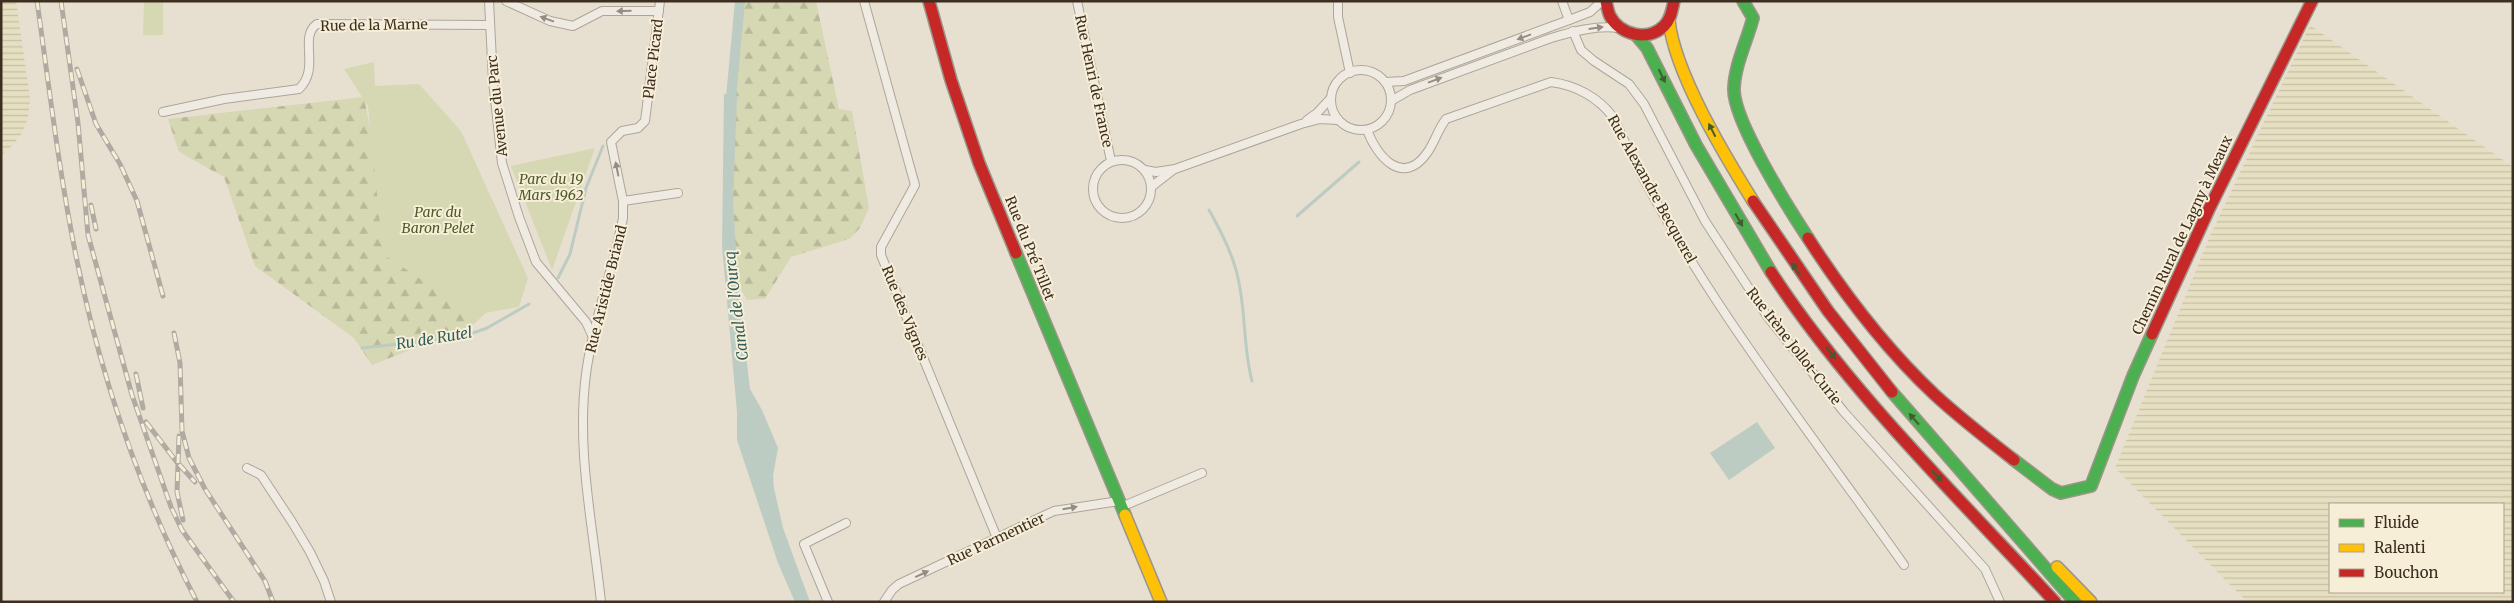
<svg xmlns="http://www.w3.org/2000/svg" width="2514" height="603" font-family="Merriweather,serif">
<style>
.farmland{fill:url(#farmland-rules);fill-rule:evenodd}
.forest{fill:url(#forest-firs)}
.park{fill:#d6d7b3}
.water{fill:#bcccc2}
.lines{fill:none;stroke-linecap:round;stroke-linejoin:round}
.stream{stroke:#bcccc2;stroke-width:3}
.canal{stroke:#bcccc2;stroke-width:10}
.street-casing{stroke:#ada599;stroke-width:10}
.fast-casing{stroke:#9c958a;stroke-width:14}
.slow-casing{stroke:#9c958a;stroke-width:14}
.jam-casing{stroke:#9c958a;stroke-width:14}
.street{stroke:#efebe3;stroke-width:8}
.fast{stroke:#4caf50;stroke-width:11}
.slow{stroke:#ffc107;stroke-width:11}
.jam{stroke:#c62828;stroke-width:11}
.rail-casing{stroke:#afaaa2;stroke-width:5}
.rail{stroke:#f7eed8;stroke-width:3;stroke-dasharray:9;stroke-linecap:butt}
.oneway{fill:#968c82}
.oneway2{fill:#425b31}
.labels{text-anchor:middle;dominant-baseline:central;stroke-width:4;stroke-linejoin:round;paint-order:stroke}
.street-label{font-size:14px;fill:#3d2e20;stroke:#f7eed8}
.park-label{font-size:14px;font-style:italic;fill:#4d5a26;stroke:#f7eed8}
.water-label{font-size:15px;font-style:italic;fill:#2f5d5a;stroke:#f7eed8}
</style>
<defs>
<pattern id="farmland-rules" width="6" height="5" patternUnits="userSpaceOnUse" patternTransform="scale(1.25)"><rect width="6" height="5" fill="#e6dfc2"/><path d="M0 2.5h6" fill="none" stroke="#c6c0a6"/></pattern>
<pattern id="forest-firs" width="22" height="20" patternUnits="userSpaceOnUse" patternTransform="scale(1.25)"><rect width="22" height="20" fill="#d6d7b3"/><path d="M5 1l3.5 6h-7zM16 11l3.5 6h-7z" fill="#b9b99a"/></pattern>
</defs>
<rect width="100%" height="100%" fill="#e7e0d1"/>
<g class="farmland">
<path d="M1 1H16L30 98 28 118 22 133 12 146 1 155Z"/>
<path d="M2310 25 2513 167V602H2247L2115 468 2210 236ZM2330 504H2503V592H2330Z"/>
</g>
<g class="forest">
<path d="M738 1H816L839 109 852 111 869 208 860 228 849 239 791 257 765 299 747 300 732 273V139Z"/>
<path d="M364 97 392 243 504 296 473 325 372 365 354 338 255 266 224 177 179 152 168 119Z"/>
</g>
<g class="park">
<path d="M144 1H163V35H143Z"/>
<path d="M374 62 375 86 419 84 461 131 528 278 519 307 474 315 383 254 368 106 344 69Z"/>
<path d="M595 148 552 270 511 166Z"/>
</g>
<g class="water">
<path d="M724 94 737 96 733 203 739 296 750 389 762 410 778 448 773 476 774 488 783 528 810 602H795L778 563 737 440V412L722 246Z"/>
<path d="M1757 422 1775 448 1729 480 1710 453Z"/>
</g>
<g class="lines">
<g class="stream">
<path d="M1209 210C1221 231 1233 254 1238 278 1246 312 1243 347 1252 381"/>
<path d="M1297 216 1359 162"/>
<path d="M558 278 570 254 586 188 603 146"/>
<path d="M362 348 462 337 487 328 529 304"/>
</g>
<path class="canal" d="M730 108 740 1"/>
<g class="street-casing">
<g id="street">
<path d="M489 1 493 81 502 163 519 217 536 262 586 322 592 335"/>
<path d="M506 1 550 21 573 26 602 11H659"/>
<path d="M864 1 915 185 881 247V255L997 538"/>
<path d="M1077 1 1111 161"/>
<path d="M1338 1V17L1350 73"/>
<path d="M1562 1 1569 20"/>
<path d="M1573 31 1581 50 1594 61 1629 84 1644 104 1705 221 1767 316 1844 412 1985 569 2000 602"/>
<circle cx="1361" cy="100" r="30"/>
<path d="M1385 82 1404 81 1569 20 1590 12 1602 1"/>
<path d="M1391 101 1410 90 1551 38C1572 32 1596 25 1618 28"/>
<path d="M163 112 224 99 299 89C321 68 298 37 317 24L490 25"/>
<path d="M1307 120 1317 113 1331 98"/>
<path d="M1367 130C1377 157 1403 187 1427 153 1435 142 1437 131 1446 119L1551 82C1575 85 1598 97 1613 117 1686 277 1803 422 1904 565"/>
<circle cx="1122" cy="189" r="29"/>
<path d="M1145 170 1156 172 1175 169 1301 124 1320 119 1338 120"/>
<path d="M1151 187 1173 170"/>
<path d="M623 201 678 193"/>
<path d="M247 468 261 475 292 522 310 552 324 581 331 602"/>
<path d="M1121 507 1202 473"/>
<path d="M601 602C593 526 576 450 586 374 593 321 613 271 623 218V201L611 142 622 131 638 128 645 121 660 1"/>
<path d="M828 602 804 544 846 523"/>
<path d="M884 602 892 590 899 584 1054 511 1119 501"/>
</g>
</g>
<g class="fast-casing">
<g id="fast">
<path d="M1743 1 1753 18C1747 41 1735 64 1734 88 1732 119 1789 209 1808 238"/>
<path d="M1636 35 1647 48 1696 145 1771 272"/>
<path d="M1016 253 1125 515"/>
<path d="M1892 392 2075 602"/>
<path d="M2014 460 2052 489 2061 493 2091 486 2133 376 2152 334"/>
</g>
</g>
<g class="slow-casing">
<g id="slow">
<path d="M1669 20C1674 72 1725 156 1753 201"/>
<path d="M1125 515 1161 602"/>
<path d="M2057 567 2091 602"/>
</g>
</g>
<g class="jam-casing">
<g id="jam">
<path d="M929 1 951 80 979 163 1016 253"/>
<path d="M1606 1C1607 6 1608 12 1610 16 1620 35 1648 42 1664 26 1671 19 1672 10 1674 1"/>
<path d="M1753 201 1828 311 1892 392"/>
<path d="M1808 238C1844 294 1886 349 1935 395 1960 418 1987 439 2014 460"/>
<path d="M1771 272C1848 390 1959 498 2055 602"/>
<path d="M2152 334 2209 209 2312 1"/>
</g>
</g>
<use href="#street" class="street"/>
<use href="#fast" class="fast"/>
<use href="#slow" class="slow"/>
<use href="#jam" class="jam"/>
<g class="rail-casing">
<g id="rail">
<path d="M37 1C49 86 59 172 76 256 100 375 141 494 197 602"/>
<path d="M61 1 78 123 88 235 132 395 171 507 182 530 234 602"/>
<path d="M77 69 96 124 120 164 137 201 163 296"/>
<path d="M91 205 96 229"/>
<path d="M174 333 180 363 182 431 189 458 205 489 265 581 273 602"/>
<path d="M136 374 143 408"/>
<path d="M146 422 176 461 195 482"/>
<path d="M179 436 177 492 183 520"/>
</g>
</g>
<use href="#rail" class="rail"/>
</g>
<defs><path id="oneway-solid" d="M-6-.8H1V-3.2L6.5 0L1 3.2V.8H-6Z" transform="scale(1.25)"/></defs>
<g class="oneway">
<use href="#oneway-solid" transform="translate(624 11) rotate(179)"/>
<use href="#oneway-solid" transform="translate(547 19) rotate(-160)"/>
<use href="#oneway-solid" transform="translate(1596 28) rotate(-8)"/>
<use href="#oneway-solid" transform="translate(1524 37) rotate(160)"/>
<use href="#oneway-solid" transform="translate(1435 80) rotate(-20)"/>
<use href="#oneway-solid" transform="translate(617 169) rotate(-101)"/>
<use href="#oneway-solid" transform="translate(1070 508) rotate(-10)"/>
<use href="#oneway-solid" transform="translate(922 574) rotate(-25)"/>
</g>
<g class="oneway2">
<use href="#oneway-solid" transform="translate(1662 76) rotate(64)"/>
<use href="#oneway-solid" transform="translate(1712 130) rotate(-117)"/>
<use href="#oneway-solid" transform="translate(1739 220) rotate(60)"/>
<use href="#oneway-solid" transform="translate(1796 269) rotate(-125)"/>
<use href="#oneway-solid" transform="translate(1831 353) rotate(52)"/>
<use href="#oneway-solid" transform="translate(1914 419) rotate(-131)"/>
<use href="#oneway-solid" transform="translate(1937 476) rotate(47)"/>
</g>
<g class="labels">
<g class="street-label">
<text transform="translate(374 25) rotate(-1)">Rue de la Marne</text>
<text transform="translate(653 59) rotate(-83)">Place Picard</text>
<text transform="translate(1094 81) rotate(78)">Rue Henri de France</text>
<text transform="translate(497 106) rotate(-96)">Avenue du Parc</text>
<text transform="translate(1652 189) rotate(61)">Rue Alexandre Becquerel</text>
<text transform="translate(2182 235) rotate(-65)">Chemin Rural de Lagny à Meaux</text>
<text transform="translate(1030 248) rotate(68)">Rue du Pré Tillet</text>
<text transform="translate(606 289) rotate(-76)">Rue Aristide Briand</text>
<text transform="translate(905 313) rotate(68)">Rue des Vignes</text>
<text transform="translate(1794 346) rotate(52)">Rue Irène Jollot-Curie</text>
<text transform="translate(996 539) rotate(-25)">Rue Parmentier</text>
</g>
<g class="park-label">
<text x="551" y="179">Parc du 19<tspan x="551" dy="16">Mars 1962</tspan></text>
<text x="438" y="212">Parc du<tspan x="438" dy="16">Baron Pelet</tspan></text>
</g>
<g class="water-label">
<text transform="translate(736 306) rotate(-97)">Canal de l'Ourcq</text>
<text transform="translate(434 338) rotate(-9)">Ru de Rutel</text>
</g>
</g>
<rect width="2514" height="603" fill="none" stroke="#3d2e20" stroke-width="5"/>
<rect x="2329" y="503" width="175" height="90" fill="#f7eed8" stroke="#ada18e"/>
<rect x="2339" y="519" width="25" height="8" fill="#4caf50" stroke="#ada18e"/>
<text x="2374" y="528" font-size="15" fill="#3d2e20">Fluide</text>
<rect x="2339" y="544" width="25" height="8" fill="#ffc107" stroke="#ada18e"/>
<text x="2374" y="553" font-size="15" fill="#3d2e20">Ralenti</text>
<rect x="2339" y="569" width="25" height="8" fill="#c62828" stroke="#ada18e"/>
<text x="2374" y="578" font-size="15" fill="#3d2e20">Bouchon</text>
</svg>
